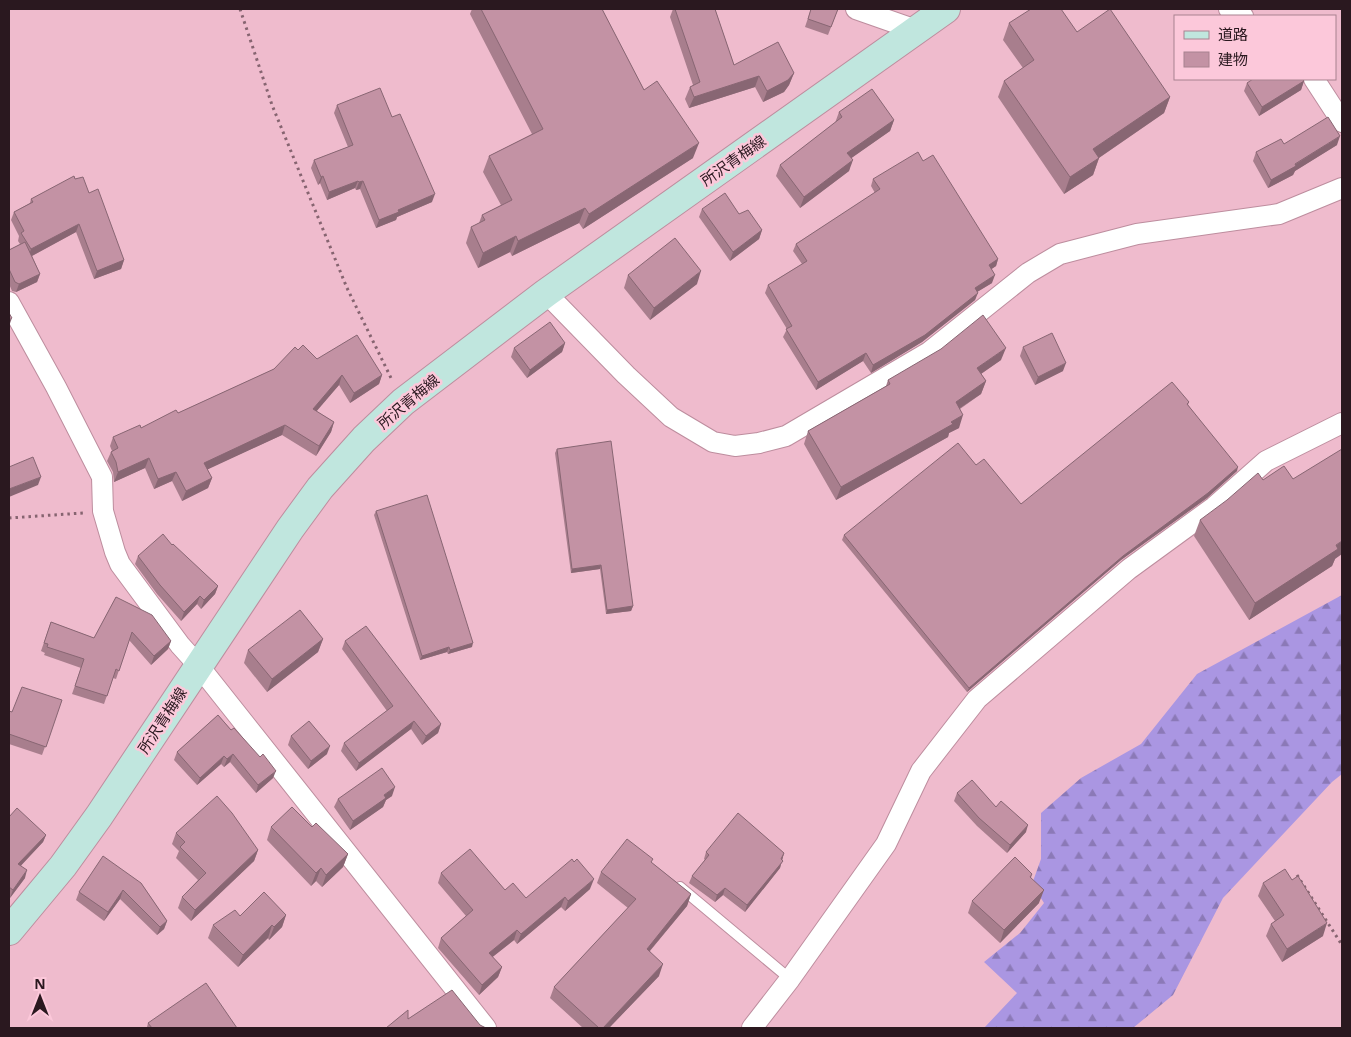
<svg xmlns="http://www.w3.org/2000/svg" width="1351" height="1037" font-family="'Noto Sans','Noto Sans JP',sans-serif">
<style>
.forest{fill:url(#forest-firs)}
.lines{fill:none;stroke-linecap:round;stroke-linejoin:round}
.service-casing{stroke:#bd8d9e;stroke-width:12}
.minor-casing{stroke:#bd8d9e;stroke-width:22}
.secondary-casing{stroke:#bd8d9e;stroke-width:30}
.path{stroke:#866470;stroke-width:3;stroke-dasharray:2.5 4;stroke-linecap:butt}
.service{stroke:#fff;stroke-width:10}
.minor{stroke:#fff;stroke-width:20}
.secondary{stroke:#c0e6de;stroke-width:28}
.wall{fill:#a87e8d}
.shaded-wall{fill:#886673}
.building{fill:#c392a4;stroke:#886673}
.labels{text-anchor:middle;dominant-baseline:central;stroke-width:5;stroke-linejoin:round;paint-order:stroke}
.street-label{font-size:15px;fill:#2a181f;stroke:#fcc8da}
</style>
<defs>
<pattern id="forest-firs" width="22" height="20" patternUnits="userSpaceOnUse" patternTransform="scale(1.25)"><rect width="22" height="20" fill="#aa96e2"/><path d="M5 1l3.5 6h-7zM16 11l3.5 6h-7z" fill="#8b79b7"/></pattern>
</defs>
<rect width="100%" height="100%" fill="#efbbcd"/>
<path class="forest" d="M1342 595V774L1332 782 1223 898 1173 995 1133 1028H984L1017 993 984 962 1020 933 1044 903 1032 884 1041 859V813L1081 778 1141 744 1197 674Z"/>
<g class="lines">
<g class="service-casing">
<path id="service" d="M680 887 790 979"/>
</g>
<g class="minor-casing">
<g id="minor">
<path d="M856 9 916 30"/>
<path d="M1229 9 1243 16"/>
<path d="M1314 79 1342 122"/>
<path d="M546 293 626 375 671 417 713 442 735 446 759 443 786 436 929 352 1028 273 1060 254 1137 234 1279 214 1342 188"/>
<path d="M9 302 56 387 102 477 103 511 115 552 120 564 180 645 198 665 486 1028"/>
<path d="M752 1028 790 979 886 844 921 771 977 699 1129 569 1214 507 1266 461 1342 423"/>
</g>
</g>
<g class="secondary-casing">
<path id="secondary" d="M9 931 63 866 99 816 290 529 320 488 364 439 403 402 546 293 946 9"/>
</g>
<g class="path">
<path d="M240 9 272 105 347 288 392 380"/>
<path d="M9 518 83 513"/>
<path d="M1297 875 1342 945"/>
</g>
<use href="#service" class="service"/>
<use href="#minor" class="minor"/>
<use href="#secondary" class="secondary"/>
</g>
<g class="wall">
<path d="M472 9H602L644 90 693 158 583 229 579 223 512 256 510 252 478 268 466 243 471 227 479 223 482 215 501 205 483 172 489 156 532 134 470 14Z"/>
<path d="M673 9H715L734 65 794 73 789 85 784 92 763 102 755 87 689 108 685 99 690 87 693 85 670 17Z"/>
<path d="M811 9H838L828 35 805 27Z"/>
<path d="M1009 23 1077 32 1170 97 1164 113 1099 158 1093 175 1064 194 998 97 1004 81 1023 68 1003 40Z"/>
<path d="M1304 81 1301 90 1259 116 1244 91 1247 83Z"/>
<path d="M337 105 392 117 432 202 397 217 396 220 376 228 360 189 356 190 355 188 327 200 320 183 318 185 311 168 314 160 348 147 334 113Z"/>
<path d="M839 112 894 120 890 131 851 158 849 171 800 208 776 176 780 165 835 123Z"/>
<path d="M1284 144 1337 145 1295 171 1293 175 1268 188 1253 161 1256 152Z"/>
<path d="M923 161 998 259 996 266 991 269 992 283 977 292 975 300 922 342 871 373 863 361 816 390 783 337 787 329 765 293 768 285 802 264 793 251 796 244 875 193 871 186 873 179Z"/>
<path d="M75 179 89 193 124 260 121 269 94 279 76 232 32 256 40 274 37 282 16 292 12 291 9 284V250L20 244 18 241 19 236 11 220 14 212 30 203 31 199Z"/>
<path d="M702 209 739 214 762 230 759 239 730 261 699 217Z"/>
<path d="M628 275 697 284 650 320 624 288Z"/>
<path d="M565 343 562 352 527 378 511 357 514 348Z"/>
<path d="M1023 347 1063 371 1035 385 1020 356Z"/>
<path d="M298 350 317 359 382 375 379 384 350 403 339 385 316 411 334 422 331 432 316 456 282 435 207 469 212 478 208 488 182 501 172 481 154 489 145 468 114 482 113 472 107 461 111 452 112 451 110 446 113 437 141 428 178 413 274 369Z"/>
<path d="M1001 360 981 374 986 381 981 394 960 409 959 428 949 433 948 437 836 500 804 444 808 431 886 386 888 380Z"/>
<path d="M1189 402 1188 405 1237 471 1207 498 1121 560 967 692 842 540 844 535 976 465 1021 504Z"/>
<path d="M557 449 633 606 631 611 606 614 600 569 571 573 555 453Z"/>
<path d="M376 511 472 647 448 654 447 652 420 660 374 515Z"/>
<path d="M1200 520 1335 559 1332 566 1249 620 1194 536Z"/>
<path d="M172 545 218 586 215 594 201 609 197 604 181 621 157 594 135 564 138 556Z"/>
<path d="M116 597 171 641 168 649 151 665 129 640 116 679 113 678 104 704 72 694 81 668 44 655 45 653 41 651 51 622 94 638Z"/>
<path d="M323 639 318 652 267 692 244 663 248 650Z"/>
<path d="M345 641 441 724 438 733 422 745 411 729 356 771 341 751 344 743 387 711 342 649Z"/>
<path d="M62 700 42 755 9 744V711L12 712Z"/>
<path d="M218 715 273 778 256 793 230 762 224 767 221 764 197 785 174 760 177 752Z"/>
<path d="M291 736 327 754 308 769 288 745Z"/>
<path d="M957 793 996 807 1026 832 1007 853 977 826 954 801Z"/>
<path d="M392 796 386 800 383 807 350 830 334 807 338 799Z"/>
<path d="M9 817 46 835 43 842 21 865 25 878 10 898 9 897Z"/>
<path d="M271 827H312L348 854 343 867 322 887 316 881 311 886 267 840Z"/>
<path d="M176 833 258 850 254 861 191 921 178 908 182 897 198 880 176 858 179 851 172 844Z"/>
<path d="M706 852 784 853 780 868 745 912 723 895 715 902 689 883 692 876 705 860 704 859Z"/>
<path d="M652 863 691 894 687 906 650 951 659 976 609 1028H583L550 998 554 987 628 908 597 883 601 872Z"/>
<path d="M441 873 505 890 526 898 590 889 565 911 561 907 517 944 514 940 492 957 502 967 498 977 479 995 438 948 441 938 466 916 438 883Z"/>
<path d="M1032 874 1031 878 1039 903 1000 943 968 913 972 901Z"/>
<path d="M141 883 167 921 164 929 157 935 120 899 104 921 76 900 79 892Z"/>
<path d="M1263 883 1323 936 1282 962 1266 936 1271 924 1275 921 1258 896Z"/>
<path d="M286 915 282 927 269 940 268 938 238 967 208 938 213 925 240 916Z"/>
<path d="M148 1023 237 1028H148L147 1027Z"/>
</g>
<g class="shaded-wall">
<path d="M794 73 789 85 784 92 763 102 767 91Z"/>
<path d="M759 76 755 87 689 108 694 97Z"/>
<path d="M1304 81 1301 90 1259 116 1262 107Z"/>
<path d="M1170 97 1164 113 1087 166 1093 149Z"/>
<path d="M894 120 890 131 843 164 847 153Z"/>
<path d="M1340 136 1337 145 1295 171 1293 175 1268 188 1271 180Z"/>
<path d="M699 143 693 158 583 229 589 214Z"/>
<path d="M1099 158 1093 175 1064 194 1070 177Z"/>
<path d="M853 160 849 171 800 208 804 197Z"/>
<path d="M323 176 320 183 318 185 321 177Z"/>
<path d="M358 181 355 188 327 200 329 192Z"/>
<path d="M363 181 360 189 356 190 359 182Z"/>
<path d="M435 194 432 202 397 217 396 220 376 228 379 220 398 210Z"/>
<path d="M585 208 579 223 512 256 518 241Z"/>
<path d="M79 224 76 232 28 258 31 249Z"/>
<path d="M762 230 759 239 730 261 733 252Z"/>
<path d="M516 236 510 252 478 268 483 253Z"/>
<path d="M998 259 996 266 986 273 989 265Z"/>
<path d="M124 260 121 269 94 279 97 271Z"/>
<path d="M701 271 697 284 650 320 654 308Z"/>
<path d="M40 274 37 282 16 292 19 284Z"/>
<path d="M995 275 992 283 972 295 975 288Z"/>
<path d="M978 293 975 300 922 342 871 373 873 365Z"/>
<path d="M12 318 9 326V327V320Z"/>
<path d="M565 343 562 352 527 378 530 370Z"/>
<path d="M1006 348 1001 360 972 380 977 368Z"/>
<path d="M866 353 863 361 816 390 818 382Z"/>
<path d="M1066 363 1063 371 1035 385 1038 377Z"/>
<path d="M342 375 339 385 310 419 313 409Z"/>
<path d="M382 375 379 384 350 403 354 393Z"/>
<path d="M986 381 981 394 951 414 956 402Z"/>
<path d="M963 415 959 428 949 433 948 437 836 500 841 487Z"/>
<path d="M334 422 331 432 316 456 319 446Z"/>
<path d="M285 425 282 435 200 473 204 463Z"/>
<path d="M149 458 145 468 114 482 118 472Z"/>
<path d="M1238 467 1237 471 1207 498 1121 560 967 692 969 688 1123 556Z"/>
<path d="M176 472 172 481 154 489 158 479Z"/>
<path d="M41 477 38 485 9 497V489Z"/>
<path d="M212 478 208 488 182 501 186 491Z"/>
<path d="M1342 541V554L1335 559 1332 566 1249 620 1255 603Z"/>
<path d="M601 565 600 569 571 573 572 569Z"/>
<path d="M218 586 215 594 201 609 204 600Z"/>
<path d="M200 596 197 604 181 621 184 612Z"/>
<path d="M633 606 631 611 606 614 607 610Z"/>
<path d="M323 639 318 652 267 692 272 679Z"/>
<path d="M171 641 168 649 151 665 154 656Z"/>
<path d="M473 643 472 647 448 654 450 650Z"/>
<path d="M449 647 447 652 420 660 422 656Z"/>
<path d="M414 721 411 729 356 771 359 763Z"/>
<path d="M441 724 438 733 422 745 426 736Z"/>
<path d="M330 746 327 754 308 769 311 761Z"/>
<path d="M233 754 230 762 224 767 227 759Z"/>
<path d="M224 756 221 764 197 785 200 778Z"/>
<path d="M276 771 273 778 256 793 258 785Z"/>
<path d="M395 787 392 796 386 800 383 807 350 830 353 821 384 795Z"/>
<path d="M1028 825 1026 832 1007 853 1010 845Z"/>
<path d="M46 835 43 842 16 871 18 864Z"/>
<path d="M258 850 254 861 191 921 195 910Z"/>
<path d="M784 853 780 868 745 912 747 905 781 859Z"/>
<path d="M348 854 343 867 322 887 326 875Z"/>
<path d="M321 868 316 881 311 886 316 873Z"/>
<path d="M27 870 25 878 10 898 13 890Z"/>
<path d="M594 879 590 889 565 911 568 901Z"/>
<path d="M725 888 723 895 715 902 717 895Z"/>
<path d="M123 890 120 899 104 921 108 912Z"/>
<path d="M1044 890 1039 903 1000 943 1004 930Z"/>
<path d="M691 894 687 906 642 960 647 949Z"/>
<path d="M565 897 561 907 517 944 521 934Z"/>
<path d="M286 915 282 927 269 940 274 927Z"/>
<path d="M167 921 164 929 157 935 160 927Z"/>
<path d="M1327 923 1323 936 1282 962 1287 949Z"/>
<path d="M272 925 268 938 238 967 243 955Z"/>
<path d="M517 930 514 940 485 963 489 953Z"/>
<path d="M663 964 659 976 609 1028H603Z"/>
<path d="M502 967 498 977 479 995 482 985Z"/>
</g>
<g class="building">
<path d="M481 9H602L644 90 657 81 699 143 589 214 585 208 518 241 516 236 483 253 471 227 485 220 482 215 512 200 489 156 543 129Z"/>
<path d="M675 9H715L734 65 778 42 794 73 788 80 767 91 759 76 694 97 690 87 700 82Z"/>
<path d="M811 9H838L831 27 808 19Z"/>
<path d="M1031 9H1061L1077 32 1110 9 1170 97 1093 149 1099 158 1070 177 1004 81 1034 60 1009 23Z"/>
<path d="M1253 79H1302L1304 81 1262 107 1247 83Z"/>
<path d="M380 88 392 117 400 114 435 194 398 210 399 212 379 220 363 181 359 182 358 181 329 192 323 176 321 177 314 160 353 145 337 105Z"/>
<path d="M872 89 894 120 847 153 853 160 804 197 780 165 842 117 839 112Z"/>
<path d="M1328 117 1340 136 1295 164 1296 166 1271 180 1256 152 1281 139 1284 144Z"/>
<path d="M918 152 923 161 933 155 998 259 989 265 995 275 975 288 978 293 925 335 873 365 866 353 818 382 786 329 792 326 768 285 807 261 796 244 880 189 873 179Z"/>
<path d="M74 176 75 179 83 177 89 193 98 189 124 260 97 271 79 224 31 249 21 233 24 231 14 212 33 202 31 199Z"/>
<path d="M725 193 739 214 748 210 762 230 733 252 702 209Z"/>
<path d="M675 238 701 271 654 308 628 275Z"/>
<path d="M25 242 40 274 19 284 15 282 9 269V250Z"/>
<path d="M9 313 12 318 9 320Z"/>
<path d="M983 315 1006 348 977 368 986 381 956 402 963 415 951 422 953 424 841 487 808 431 890 384 888 380 941 349Z"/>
<path d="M550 322 565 343 530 370 514 348Z"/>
<path d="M1052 333 1066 363 1038 377 1023 347Z"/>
<path d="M357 335 382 375 354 393 342 375 313 409 334 422 319 446 285 425 204 463 212 478 186 491 176 472 158 479 149 458 118 472 116 462 111 452 118 448 113 437 140 425 141 428 176 410 178 413 274 369 295 347 298 350 303 345 317 359Z"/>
<path d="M1172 382 1189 402 1187 404 1238 467 1208 493 1123 556 969 688 844 535 958 443 976 465 984 459 1021 504Z"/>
<path d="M611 441 633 606 607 610 601 565 572 569 557 449Z"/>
<path d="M1342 449V541L1336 545 1338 549 1255 603 1200 520 1227 500 1258 473 1263 480 1284 466 1293 479Z"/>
<path d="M33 457 41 477 9 489V467Z"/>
<path d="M427 495 473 643 450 650 449 647 422 656 376 511Z"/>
<path d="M163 534 172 545 173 544 218 586 204 600 200 596 184 612 160 585 138 556Z"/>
<path d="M116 597 152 615 171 641 154 656 132 632 119 671 116 669 107 696 75 686 84 659 47 647 48 644 44 643 51 622 94 638Z"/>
<path d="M300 610 323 639 272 679 248 650Z"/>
<path d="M366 626 441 724 426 736 414 721 359 763 344 743 393 706 345 641Z"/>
<path d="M22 687 62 700 46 747 9 734V711L12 712Z"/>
<path d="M218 715 231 730 234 728 260 757 263 754 276 771 258 785 233 754 227 759 224 756 200 778 177 752Z"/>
<path d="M309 721 330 746 311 761 291 736Z"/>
<path d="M382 768 395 787 384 795 386 798 353 821 338 799Z"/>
<path d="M972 780 996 807 1001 801 1028 825 1010 845 979 818 957 793Z"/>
<path d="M217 796 232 813 258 850 195 910 182 897 206 873 180 847 185 842 176 833Z"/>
<path d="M292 807 312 827 316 823 348 854 326 875 321 868 316 873 271 827Z"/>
<path d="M17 808 46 835 18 864 27 870 13 890 9 887V817Z"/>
<path d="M738 813 784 853 781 859 783 861 747 905 725 888 717 895 692 876 709 855 706 852Z"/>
<path d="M627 839 653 859 651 862 691 894 647 949 663 964 603 1028H599L554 987 636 899 601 872Z"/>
<path d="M470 849 505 890 513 883 526 898 572 859 574 862 577 859 594 879 568 901 565 897 521 934 517 930 489 953 502 967 482 985 441 938 473 910 441 873Z"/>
<path d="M103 856 141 883 167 921 160 927 123 890 108 912 79 892Z"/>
<path d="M1015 857 1032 874 1030 877 1044 890 1004 930 972 901Z"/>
<path d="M1285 869 1292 880 1298 876 1327 923 1287 949 1271 924 1284 915 1263 883Z"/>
<path d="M264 892 286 915 274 927 272 925 243 955 213 925 235 910 240 916Z"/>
<path d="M206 983 237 1028H152L148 1023Z"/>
<path d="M452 990 480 1025 486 1028H386L408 1010V1019Z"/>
</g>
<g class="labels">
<g class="street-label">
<text transform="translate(733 160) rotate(-35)">所沢青梅線</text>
<text transform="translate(408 401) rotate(-40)">所沢青梅線</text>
<text transform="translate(162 720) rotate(-57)">所沢青梅線</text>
</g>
</g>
<rect width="1351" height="1037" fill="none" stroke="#2a181f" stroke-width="20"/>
<rect x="1174" y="15" width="162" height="65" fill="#fcc8da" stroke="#a8828f"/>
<rect x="1184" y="31" width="25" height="8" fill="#c0e6de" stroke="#a8828f"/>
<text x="1218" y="40" font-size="15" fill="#2a181f">道路</text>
<rect x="1184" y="52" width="25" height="15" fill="#c392a4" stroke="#a8828f"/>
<text x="1218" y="65" font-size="15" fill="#2a181f">建物</text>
<g transform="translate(40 997)" stroke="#fcc8da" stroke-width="4" paint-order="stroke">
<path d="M0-4L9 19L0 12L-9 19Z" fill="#2a181f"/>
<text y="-8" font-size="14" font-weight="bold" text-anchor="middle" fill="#2a181f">N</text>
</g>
</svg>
